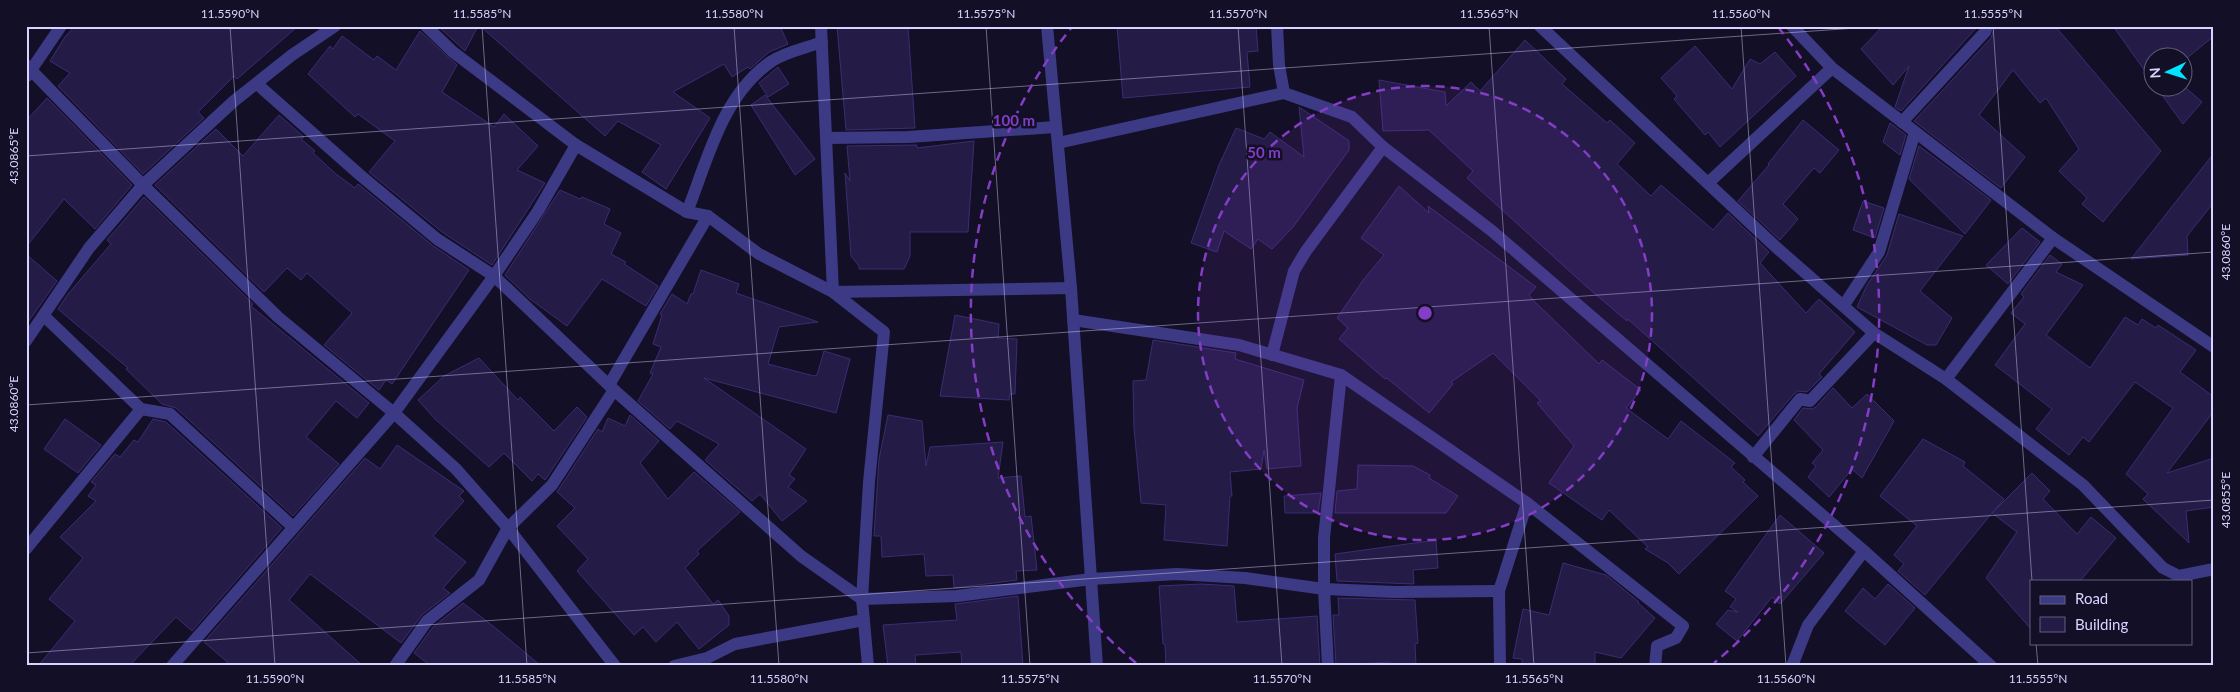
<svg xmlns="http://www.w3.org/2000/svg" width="2240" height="692" font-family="Lato,sans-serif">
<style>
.building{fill:#241b47;stroke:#3b2d73}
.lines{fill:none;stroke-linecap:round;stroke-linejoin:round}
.minor{stroke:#3d3a85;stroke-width:12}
.tertiary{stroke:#3d3a85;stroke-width:12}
.ticks{fill:none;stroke:#d9d4ff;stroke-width:1;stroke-opacity:0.45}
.ring{fill:none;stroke:#843dc5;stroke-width:2.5;stroke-dasharray:9 6}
.centre{fill:#843dc5;stroke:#130f26;stroke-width:2.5}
.ring-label{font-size:15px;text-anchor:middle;font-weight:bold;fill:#843dc5;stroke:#130f26;stroke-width:5;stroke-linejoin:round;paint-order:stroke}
.neatline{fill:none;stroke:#d9d4ff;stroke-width:2}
.ticks-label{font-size:12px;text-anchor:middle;fill:#d9d4ff}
</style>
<rect width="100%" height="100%" fill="#130f26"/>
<g class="building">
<path d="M75 26H298L237 79 234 76 198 112 204 118 143 174 58 86 70 73 50 61 65 37Z"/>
<path d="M438 26H478L465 51Z"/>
<path d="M480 26H780L788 44 769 52 750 69 748 67 732 77 724 64 673 92 710 118 666 189 642 172 661 145 618 121 605 136Z"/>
<path d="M837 26H908L915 128 846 130Z"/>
<path d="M1117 26H1256L1258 51 1247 52 1250 87 1123 98Z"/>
<path d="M1883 26H1978L1901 111 1895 107 1909 66 1893 85 1861 49Z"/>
<path d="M1995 26H2055L2161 151 2103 222 2082 204 2087 198 2059 171 2079 149 2046 98 2040 103 2013 70 1979 115 2025 157 2001 188 1914 121 1991 38Z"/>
<path d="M2113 26H2214V36L2182 62V58H2152V81Z"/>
<path d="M420 31 457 65 442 92 494 127 504 114 538 146 517 170 545 183 492 265 442 232 369 172 395 141 358 114 355 117 308 74 330 46 333 49 342 36 374 60 377 56 396 70Z"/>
<path d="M1525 40 1566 79 1562 84 1607 123 1610 120 1635 143 1617 164 1651 196 1661 185 1713 230 1728 213 1769 252 1760 263 1806 313 1819 299 1855 332 1819 374 1822 377 1807 392 1798 391 1794 394 1758 436 1628 319 1627 321 1587 287 1467 178 1473 171 1429 130 1383 131 1379 80 1445 92 1446 106 1471 82 1480 91Z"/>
<path d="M1695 46 1732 89 1750 59 1760 64 1775 52 1796 76 1720 147 1708 132 1705 135 1674 99 1677 96 1661 78Z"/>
<path d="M778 67 789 84 768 97 759 83Z"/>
<path d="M2157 88H2186L2202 102 2183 124Z"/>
<path d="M765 95 815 159 795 175 751 105Z"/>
<path d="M47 98 132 185 95 229 64 199 26 247V121Z"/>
<path d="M1299 107 1342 136 1349 141V150L1293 227 1272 249 1258 239 1251 249 1224 231 1217 252 1191 243 1219 165 1236 128 1264 139 1270 132 1304 157Z"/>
<path d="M279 115 304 137 301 139 315 151 313 153 336 174 355 188 358 184 432 245 469 270 392 384 386 380 379 390 324 345 352 313 307 273 301 280 287 268 264 292 155 185 216 129 243 156Z"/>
<path d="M1803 120 1839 150 1820 173 1814 168 1783 204 1798 219 1780 240 1738 201 1769 165 1768 164Z"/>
<path d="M1890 123 1906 135 1900 155 1883 142Z"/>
<path d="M974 141 968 232H910V256L904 269H859V266L851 256 845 173 850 181 847 146 917 145V148Z"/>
<path d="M1919 146 1991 200 1965 234 1909 179Z"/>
<path d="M2214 153V202L2187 236 2188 255 2131 259Z"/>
<path d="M1399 186 1429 213 1428 206 1536 287 1529 295 1533 300 1599 364 1602 360 1641 390 1626 408 1668 439 1681 421 1735 463 1731 467 1745 480 1743 482 1758 496 1679 574 1668 563 1645 549 1648 547 1609 510 1602 520 1549 483 1574 446 1537 403 1541 401 1493 353 1451 382 1453 384 1429 413 1387 378 1385 379 1339 339 1348 328 1337 318 1364 279 1384 255 1361 238Z"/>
<path d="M560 190 580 199 582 197 610 209 604 224 621 233 611 254 626 262 624 264 658 286 646 306 602 279 567 326 530 299 505 275Z"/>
<path d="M144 197 253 304 251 306 369 403 357 418 336 401 306 437 339 464 293 516 176 408 162 404 126 369 128 368 58 309 68 294 111 244 107 240Z"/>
<path d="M1863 201 1884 208 1875 238 1853 230Z"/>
<path d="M1899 214 1963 236 1920 291 1952 318 1936 345H1927L1857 307 1867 285 1887 255Z"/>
<path d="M2022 228 2040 242 2008 284 1986 265Z"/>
<path d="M26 254 57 281 26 325Z"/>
<path d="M2050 255 2062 264 2056 272 2083 285 2046 335 2090 368 2125 317 2138 325 2142 319 2156 328 2158 325 2196 350 2180 372 2214 397V411L2167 473 2214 458V507L2186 511 2189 543 2143 499 2148 494 2126 474 2173 408 2135 382 2089 442 2083 437 2069 455 2036 429 2052 409 1995 365 2025 324 2011 313 2024 297 2021 294Z"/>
<path d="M701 270 739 284 736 293 818 322 779 327 768 364 814 376 817 375 824 351 850 359 836 413 704 378 806 449 789 475 795 479 788 487 807 501 782 521 760 494 752 501 705 460 719 444 677 421 670 429 638 401 653 374 650 373 661 347 653 344 662 315 660 314 672 294 687 304 691 294H693Z"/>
<path d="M955 315 999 324 998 338 1017 339 1015 394H1010L1009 400 940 396Z"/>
<path d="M1153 340 1236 353 1235 359 1304 380 1297 408 1301 466 1267 469 1264 450 1261 469 1230 472 1232 496H1230L1227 546 1164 540 1166 505 1141 503 1134 428 1133 381 1146 380Z"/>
<path d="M479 358 518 400 520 397 554 431 577 407 587 417 545 480 538 474 532 481 504 453 489 467 435 419 418 400 444 376Z"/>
<path d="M1833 388 1852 408 1867 394 1894 421 1862 478 1852 469 1829 497 1808 477 1816 466 1812 463 1823 450 1794 420 1803 408 1812 409 1816 407Z"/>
<path d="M630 415 659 441 640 463 668 499 694 472 740 512 697 551 699 554 685 568 713 604 718 600 729 616V625L699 649 677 622 656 642 643 627 634 635 577 571 588 559 557 526 575 508 557 492 598 429 602 432 608 418 625 426Z"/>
<path d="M888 415 922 421 926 466 930 447 1003 442 998 478 1021 476 1025 517 1031 516 1037 570 1016 571 1017 580 954 588 953 575 926 576 924 554 882 557 881 536H874L879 459Z"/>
<path d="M65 419 101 445 78 473 44 449Z"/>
<path d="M153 419 166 422 282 528 192 631 176 617 129 666H38L75 621 49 599 83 558 60 537 96 501 88 496 96 485 91 482 115 454 120 457 134 440 138 442Z"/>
<path d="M1923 439 1965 462 1963 466 2004 499 1992 513 2032 473 2050 491 2043 499 2077 534 2091 517 2116 538 2080 581H2031V629L1986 578 2017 532 1992 513 1925 595 1898 571 1904 564 1894 555 1917 526 1880 496Z"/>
<path d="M397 445 464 491 459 496 464 501 433 536 466 562 443 588 450 593 422 615 401 643 310 574 289 600 363 666H232L204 642 365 458 380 469Z"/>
<path d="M1358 465 1413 466 1430 475 1429 478 1458 496 1446 513H1335L1337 491 1357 489Z"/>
<path d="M1321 493 1318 513H1285L1284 496Z"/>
<path d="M1780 515 1824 553 1780 604 1772 597 1737 641 1716 624 1728 610 1738 612 1730 607 1736 599 1725 591Z"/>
<path d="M1436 540 1438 568 1413 570 1414 584 1337 581 1335 554Z"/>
<path d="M1563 563 1606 575 1639 602 1638 603 1655 618 1621 658 1595 652V666L1522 665V659L1513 658 1523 609 1549 615Z"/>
<path d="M1201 584 1234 586 1237 622 1317 616 1320 666H1166L1165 644H1163L1159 586Z"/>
<path d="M1888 584 1915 608 1885 645 1845 611 1863 588 1875 599Z"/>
<path d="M1018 596 1023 666H962L961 652 915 655 916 666H888L883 625 957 620 955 604Z"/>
<path d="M1338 598 1415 600 1418 643 1415 644 1416 666H1390V662L1336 665 1333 615H1339Z"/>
<path d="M463 603 498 630 541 666H431L414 653 433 627Z"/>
</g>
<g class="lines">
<g class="minor">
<path d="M426 26 453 52 576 145 687 212 708 216 759 254 833 292 884 332 869 482 862 599 957 596 1091 579 1177 574 1245 578 1324 589 1395 592 1499 591"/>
<path d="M821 26 833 292 1071 288"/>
<path d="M1277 26 1279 65 1284 93 1352 117 1383 147 1492 231 1864 551 1991 666"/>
<path d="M1540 26 1777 248 1874 333 1946 379 2083 485 2163 568 2179 576 2214 569"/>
<path d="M1792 26 1832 68 2053 238 2214 347"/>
<path d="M26 65 143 185 278 317 394 413 456 469 508 528 615 666"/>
<path d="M27 76 61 26"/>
<path d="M257 84 360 175 437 239 494 276 614 390 801 556 862 599 868 666"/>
<path d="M1902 122 1985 32 1987 26"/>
<path d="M827 138 908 137 1055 127"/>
<path d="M1058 143 1284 93"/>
<path d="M1708 183 1832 68"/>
<path d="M687 212C708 159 722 95 772 61 786 52 806 48 822 42"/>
<path d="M1844 305 1879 252 1915 132"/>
<path d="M44 316 141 409 170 414 293 527"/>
<path d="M1073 320 1239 345 1341 375 1527 503 1683 626 1676 638 1657 646 1655 666"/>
<path d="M26 341 89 248 143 185 234 101 292 55 335 26"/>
<path d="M1272 355 1294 271 1306 251 1383 147"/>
<path d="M1946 379 2053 238"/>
<path d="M609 385 708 216"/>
<path d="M1753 457 1800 399 1810 401 1874 333"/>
<path d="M26 549 141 409"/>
<path d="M172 666 394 413 494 276 538 211 576 145"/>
<path d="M395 666 427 621 479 580 508 528 552 485 614 390"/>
<path d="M674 666 707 658 735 644 864 620"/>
<path d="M1328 666 1324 589V538L1341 375"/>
<path d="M1500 666 1499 591 1527 503"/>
<path d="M1792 666 1808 625 1864 551"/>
</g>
<path class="tertiary" d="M1047 26 1071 288 1097 666"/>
</g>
<path class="ticks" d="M230 26 275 666M482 26 527 666M734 26 779 666M986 26 1030 666M1238 26 1282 666M1489 26 1534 666M1741 26 1786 666M1993 26 2032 581M26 156 1885 26M26 405 2214 252M2036 643 2038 666M26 653 2214 500"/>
<circle cx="1425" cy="313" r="227" fill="#843dc5" fill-opacity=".12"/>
<g class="ring">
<circle cx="1425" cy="313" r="227"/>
<path d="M1136 663A454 454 0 0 1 1072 27M1778 27A454 454 0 0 1 1714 663"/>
</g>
<circle cx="1425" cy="313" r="8" class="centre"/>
<g class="ring-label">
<text x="1014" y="126">100 m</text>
<text x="1264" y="158">50 m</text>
</g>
<rect width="2240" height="692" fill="none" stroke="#130f26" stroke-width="55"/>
<rect x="2030" y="580" width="162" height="65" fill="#130f26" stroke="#625e7d"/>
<rect x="2040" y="596" width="25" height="8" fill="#3d3a85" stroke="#625e7d"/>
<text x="2075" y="604" font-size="15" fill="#d9d4ff">Road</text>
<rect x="2040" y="617" width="25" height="15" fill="#241b47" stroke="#625e7d"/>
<text x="2075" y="630" font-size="15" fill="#d9d4ff">Building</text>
<g transform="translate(2168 72) rotate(266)"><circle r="24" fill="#130f26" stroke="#625e7d"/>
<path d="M0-4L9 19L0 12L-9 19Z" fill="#00e5ff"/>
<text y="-8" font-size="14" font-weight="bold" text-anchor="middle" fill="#d9d4ff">N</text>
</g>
<rect x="28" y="28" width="2184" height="636" class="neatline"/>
<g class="ticks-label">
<text x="230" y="18">11.5590°N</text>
<text x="482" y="18">11.5585°N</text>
<text x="734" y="18">11.5580°N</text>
<text x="986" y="18">11.5575°N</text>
<text x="1238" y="18">11.5570°N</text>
<text x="1489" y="18">11.5565°N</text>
<text x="1741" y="18">11.5560°N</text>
<text x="1993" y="18">11.5555°N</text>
<text transform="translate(14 156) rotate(-90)" y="4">43.0865°E</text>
<text transform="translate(2226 252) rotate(-90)" y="4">43.0860°E</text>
<text transform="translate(14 404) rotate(-90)" y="4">43.0860°E</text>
<text transform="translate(2226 500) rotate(-90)" y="4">43.0855°E</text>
<text x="275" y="683">11.5590°N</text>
<text x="527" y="683">11.5585°N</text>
<text x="779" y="683">11.5580°N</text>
<text x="1030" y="683">11.5575°N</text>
<text x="1282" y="683">11.5570°N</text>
<text x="1534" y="683">11.5565°N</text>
<text x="1786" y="683">11.5560°N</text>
<text x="2038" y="683">11.5555°N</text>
</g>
</svg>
